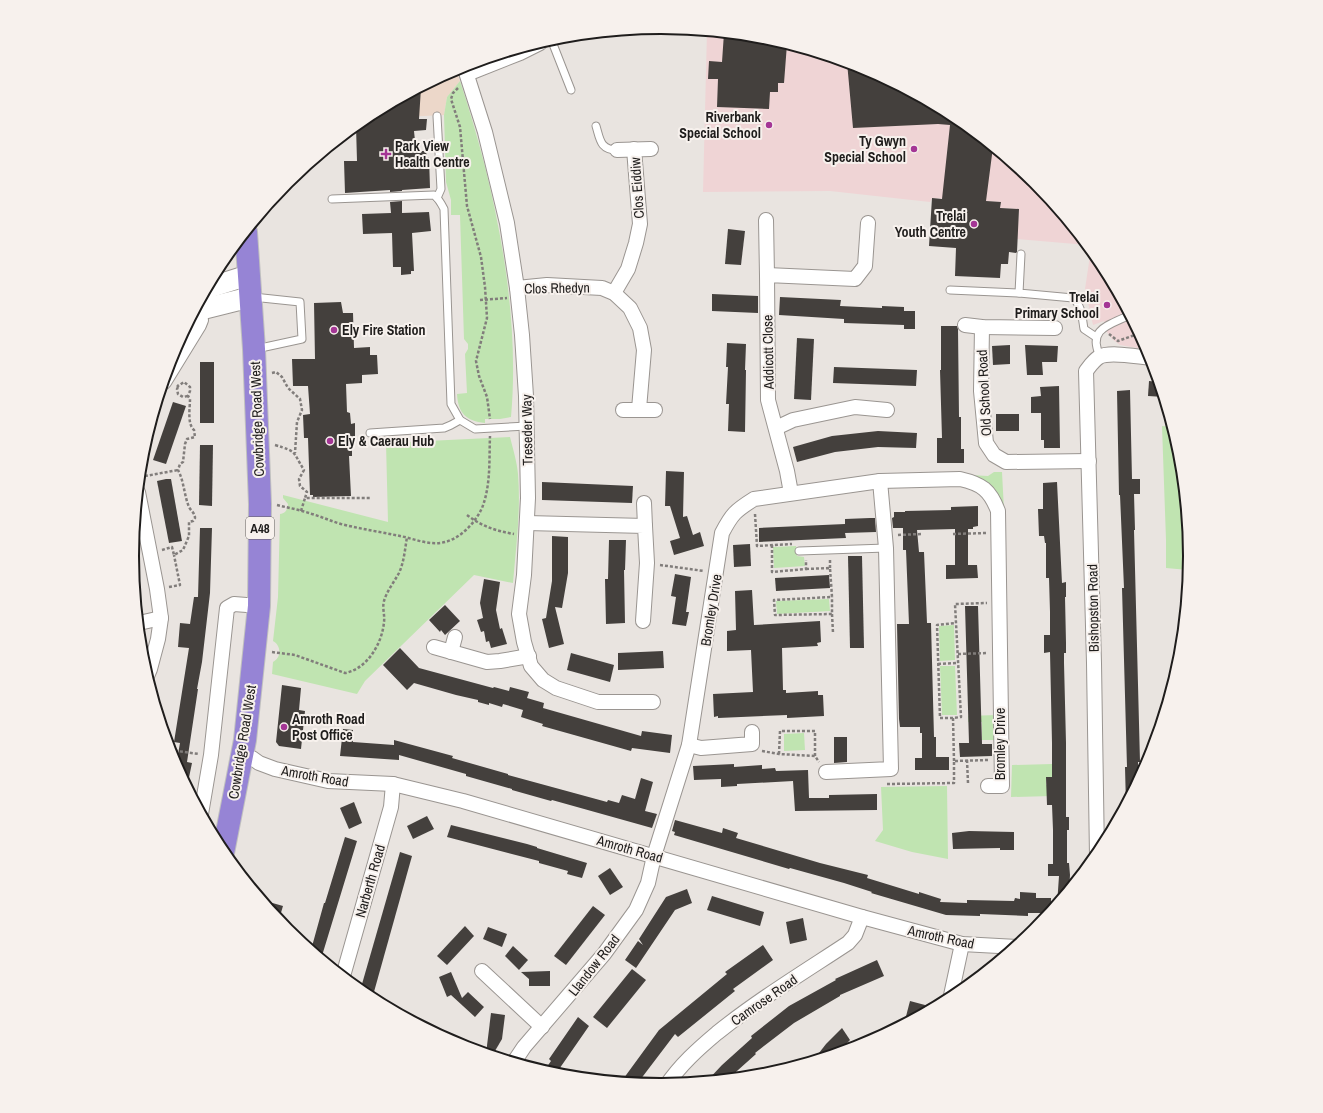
<svg xmlns="http://www.w3.org/2000/svg" width="1323" height="1113" font-family="'Archivo Narrow',sans-serif">
<style>
.commercial{fill:#ecd7c9}
.education{fill:#efd4d5}
.green{fill:#c0e4b1}
.building{fill:#44403d}
.lines{fill:none;stroke-linecap:round;stroke-linejoin:round}
.lane-casing{stroke:#9a9591;stroke-width:9}
.street-casing{stroke:#9a9591;stroke-width:16}
.secondary-casing{stroke:#9a9591;stroke-width:22}
.highway-casing{stroke:#c0c0bf;stroke-width:24}
.path{stroke:#817d7b;stroke-width:2.5;stroke-dasharray:3 2;stroke-linecap:butt}
.lane{stroke:#fff;stroke-width:7}
.street{stroke:#fff;stroke-width:14}
.secondary{stroke:#fff;stroke-width:20}
.highway{stroke:#9684d5;stroke-width:22}
.poi-dot{fill:#a43695;stroke:#f7f1ed;stroke-width:1.5}
.labels{text-anchor:middle;dominant-baseline:central;stroke-width:4;stroke-linejoin:round;paint-order:stroke}
.shield{fill:#f7f1ed;stroke:#605d5b;stroke-width:1}
.shield-label{font-size:13px;font-weight:bold;fill:#1f1d1c}
.poi-label{font-size:14px;font-weight:bold;fill:#1f1d1c;stroke:#f7f1ed;text-anchor:end}
.street-label{font-size:14px;fill:#1f1d1c;stroke:#f7f1ed}
.rim{fill:none;stroke:#1f1d1c;stroke-width:2}
</style>
<rect width="100%" height="100%" fill="#e9e4e0"/>
<path class="commercial" d="M456 69 460 81 447 97 444 115 364 119Z"/>
<g class="education">
<path d="M707 31 765 37 864 67 956 116 1036 182 1087 245 1017 239 1019 209 1000 208V202L932 198 930 202 830 191 703 192Z"/>
<path d="M1091 249 1102 263 1149 350 1120 345 1112 339 1107 332 1104 321 1093 325 1085 289Z"/>
</g>
<g class="green">
<path d="M460 81C494 184 521 308 511 417L500 419H485V423C466 421 458 413 457 394L467 393 465 354 468 349V344L464 339 460 215H451V200L446 182 444 115 447 97Z"/>
<path d="M1162 426 1173 427 1181 453 1190 550 1188 570 1166 568V540Z"/>
<path d="M510 437C513 449 517 462 518 474 521 511 516 547 513 583L474 575 365 681 357 694 272 674 273 662C281 658 282 646 273 641L278 597 280 514C286 513 287 510 288 504L283 498V495L388 522 386 443Z"/>
<path d="M994 472H1002L1004 510 970 475 988 476Z"/>
<path d="M796 546 797 556 804 557 805 566 774 568 773 547Z"/>
<path d="M829 599 830 611 777 614 776 601Z"/>
<path d="M954 625 955 660 940 661 939 626Z"/>
<path d="M940 666H955L957 715H942Z"/>
<path d="M996 715 997 740H982V722H968V716Z"/>
<path d="M804 733 805 750 784 751V734Z"/>
<path d="M1052 764 1053 777 1046 778V785H1052V796L1011 797 1012 765Z"/>
<path d="M947 786 948 859 912 852 875 841 883 830 881 787Z"/>
</g>
<g class="building">
<path d="M724 33 737 34V36L765 37 773 40V42L787 44 784 83H778V92H770L769 109 717 107 718 79H708L709 61 722 62Z"/>
<path d="M847 62 864 67 956 116 993 147 986 201 1001 202 1000 208 1019 209 1017 252 1016 253 1009 252 1008 264H1001L1000 278 955 276 956 248 929 246 932 198 942 199 950 125 938 124 853 128Z"/>
<path d="M421 88 419 119H427L426 130 414 131 416 151H426L427 158 429 157 430 188 402 190V191L390 192V190L345 193 344 161H357L356 126 368 116Z"/>
<path d="M402 201V213L429 212 431 231 412 233 414 271H411V274L401 275V267H393L392 233 363 234 362 214 391 213 390 202Z"/>
<path d="M728 229 745 231 741 265 725 264Z"/>
<path d="M712 294 758 296V313L712 311Z"/>
<path d="M780 297 841 300 840 306 882 308V306L904 307V311H915V329H904V325L844 323V319L779 315Z"/>
<path d="M341 302 343 313H353L354 348 370 347V355H377L378 374 362 375V383L346 384 347 412 350 413 351 424 355 423V445H352V456H349L351 496 313 497V495H310L308 438H304L303 415 310 414 308 386H293L292 359H315L314 303Z"/>
<path d="M941 326H957L958 329 959 417H961V449H964V463H937V438H942L940 370H941Z"/>
<path d="M797 338 814 339 811 400 794 399Z"/>
<path d="M727 343 746 344 745 370H746L745 432 728 431 729 404H726L728 367H726Z"/>
<path d="M1010 345V364L993 365 992 346Z"/>
<path d="M1025 345 1058 346 1057 362H1042L1043 375H1027Z"/>
<rect x="200" y="362" width="14" height="61"/>
<path d="M834 367 917 370 916 386 833 383Z"/>
<path d="M1149 381 1159 382 1164 397 1148 396Z"/>
<path d="M1059 386 1060 448H1044V440H1041V413H1031V397L1041 396 1040 387Z"/>
<path d="M1130 390 1132 479H1140V494H1134L1135 530H1134L1140 762H1138V782L1126 806 1125 767H1127L1122 588H1124L1120 495H1119L1117 391Z"/>
<path d="M173 402 186 406 166 464 153 460Z"/>
<rect x="996" y="414" width="23" height="17"/>
<path d="M878 431 917 433 916 448 878 447 835 452 797 462 793 447 832 436Z"/>
<path d="M200 445H213L212 506 199 505Z"/>
<path d="M666 471 684 472 683 517 687 516 693 535 700 532 704 546 674 555 670 541 680 538 670 506H665Z"/>
<path d="M166 479H171L182 541 169 543 157 481Z"/>
<path d="M542 482 633 486 632 503 542 500Z"/>
<path d="M1057 482 1062 583 1066 582V597H1065L1066 643V653H1064V663L1066 743V817H1069V830H1067V863H1069L1070 875 1069 891 1057 905 1059 876H1048V864H1053V830L1052 805H1047L1046 777H1052V743L1050 652 1044 653V635H1050V612L1049 578H1046V543H1045L1044 536H1039L1038 509H1043V483Z"/>
<path d="M978 506V526L973 527V529H968V565H977L978 578 946 579V565H955V529L917 530 919 552H924L927 623H931L934 737H936V757H949V770H915V758H922V733H920V727H900L899 719 897 624H909L906 550H903V528H893L892 518 894 517V512H905V511L951 510V507Z"/>
<path d="M870 518H875L876 532 845 533 846 538 759 542V528L845 524V519Z"/>
<path d="M200 528H212L210 593 202 662 197 689H198L187 762 192 763 187 787 172 759 177 760 180 743 174 742 189 648 178 647 180 623 190 624 194 597H198Z"/>
<path d="M552 536 568 537V573L562 608 555 607 564 644 549 648 542 619 546 618 552 581Z"/>
<path d="M609 540H626L625 570H624L625 623 606 624 605 579H608Z"/>
<path d="M750 544 751 566 734 567 733 545Z"/>
<path d="M848 556H862L864 648H850Z"/>
<path d="M675 574 691 577 686 612H689L686 626 672 624 676 597 671 596Z"/>
<path d="M829 575 830 588 776 591 775 578Z"/>
<path d="M484 579 500 582 496 610 500 629 502 628 507 644 491 648 489 641 486 642 484 631 481 632 477 620 483 618 480 603Z"/>
<path d="M752 590 754 625 820 621 821 642 817 643 818 646 782 648 783 690H786V693L818 691V695H823L824 716 787 718V715L718 718V716L714 717 713 694 753 692 751 650 727 651V631L736 630 735 591Z"/>
<path d="M445 605 460 621 445 635 441 630 440 632 429 620Z"/>
<path d="M965 606H978L982 744H992V756L960 757 959 743H969Z"/>
<path d="M400 648 419 668 493 688 494 687 509 691 510 687 529 692 527 698 544 703 543 708 641 736 642 731 672 735 670 753 632 748 631 751 542 726 543 724 521 717 523 710 503 704 502 707 489 703V705L478 702V700L456 695 414 683 407 690 383 665Z"/>
<path d="M663 651 664 668 618 670V653Z"/>
<path d="M571 653 614 665 610 682 567 670Z"/>
<path d="M282 685 301 688 299 710 305 711 301 749 279 746 276 742Z"/>
<path d="M343 729 353 730V742L394 745V740L453 756 452 758 508 774V775L607 802 608 800 619 803 622 795 635 799 641 778 653 782 645 811 657 814 652 828 552 800 551 801 512 790V789L466 776V774L399 755V760L340 756Z"/>
<path d="M834 737H847V762L834 763Z"/>
<path d="M734 764V767L762 765V769L775 768 776 771 808 770 809 798H829V795L877 794V810L795 811 793 781 737 784V786L721 787V779L694 780 693 766Z"/>
<path d="M354 802 362 823 349 829 340 808Z"/>
<path d="M427 816 434 829 413 839 407 826Z"/>
<path d="M675 820 722 833 723 828 738 833 736 838 820 863 868 875 867 878 919 894V892L941 899 940 902 967 903V900L1014 901 1015 898 1020 899V892L1036 893V898H1051V913H1028V916L980 914V916L946 915 871 893 872 892 844 883 790 868 789 869 674 835 675 832 672 831Z"/>
<path d="M451 825 527 844 537 847V848L587 863 582 878 567 874 568 871 539 863V861L447 837Z"/>
<path d="M969 831 1014 832V850H1000V848L953 849 952 833Z"/>
<path d="M345 837 357 841 321 959 311 950 324 903H325Z"/>
<path d="M400 852 412 856 372 999 360 991Z"/>
<path d="M610 868 623 887 610 895 598 876Z"/>
<path d="M687 889 692 903 675 910 636 968 625 960 638 941 643 945 639 939 666 897Z"/>
<path d="M712 896 764 912 760 926 707 910Z"/>
<path d="M262 900 283 906 280 916 274 915Z"/>
<path d="M593 906 605 915 566 965 554 956Z"/>
<path d="M803 918 807 940 790 944 786 922Z"/>
<path d="M465 926 474 936 447 965 437 956Z"/>
<path d="M488 927 507 934 502 947 483 939Z"/>
<path d="M763 945 773 960 733 989 735 991 678 1037 675 1034 637 1084 621 1082 659 1030 727 974 725 972Z"/>
<path d="M513 946 528 960 519 970 505 956Z"/>
<path d="M877 960 884 976 840 995V996L794 1023 755 1053 756 1054 728 1079 706 1082 722 1065 752 1038 751 1036 789 1006 836 980 835 979Z"/>
<path d="M632 969 646 980 607 1028 593 1017Z"/>
<path d="M550 971V986H529V979L521 972Z"/>
<path d="M451 972 462 998 468 992 484 1007 475 1017 451 995 447 997 439 977Z"/>
<path d="M910 1001 925 1005 923 1014 904 1024Z"/>
<path d="M491 1013 505 1015 502 1039 492 1056 486 1054Z"/>
<path d="M578 1017 589 1026 555 1075 544 1071 551 1061 549 1059Z"/>
<path d="M842 1028 850 1040 837 1054 812 1062 826 1044Z"/>
</g>
<g class="lines">
<g class="lane-casing">
<g id="lane">
<path d="M551 39 571 90"/>
<path d="M437 116 441 189 437 198"/>
<path d="M596 126C600 139 600 150 617 150"/>
<path d="M332 199 434 195C439 199 441 203 444 209L451 404 460 420 475 429 527 426"/>
<path d="M1021 254 1019 293 1073 298C1082 306 1082 317 1084 329L1096 337"/>
<path d="M950 290 1019 293"/>
<path d="M253 297 300 302 302 339 256 349"/>
<path d="M1100 356C1087 329 1109 325 1130 315"/>
<path d="M370 433 444 428 451 425 460 420"/>
<path d="M799 551 886 548"/>
</g>
</g>
<g class="street-casing">
<g id="street">
<path d="M464 66 485 132 507 223 517 288 522 335 526 396 528 498 524 575 519 614 524 642 531 666 543 680 556 688 598 702H653"/>
<path d="M467 74 520 53 540 43"/>
<path d="M617 150 651 149"/>
<path d="M766 220 767 275"/>
<path d="M517 288 547 285 602 288 614 293 630 308 640 328 644 350 639 409"/>
<path d="M614 293 628 269 636 243 640 224 634 149"/>
<path d="M965 325 982 327 1055 328"/>
<path d="M982 327 981 391 986 443 994 455 1006 462 1089 461"/>
<path d="M164 382 199 325 201 320 199 310"/>
<path d="M623 410H655"/>
<path d="M776 428 793 420 855 407 887 410"/>
<path d="M138 492 157 589 161 618 158 639 150 669 147 676"/>
<path d="M791 493 787 471 768 400 767 275 855 279 865 266 868 223"/>
<path d="M644 503 645 526"/>
<path d="M527 523 645 526 647 563 643 621"/>
<path d="M139 623 161 618"/>
<path d="M434 647 487 662 500 661 529 656"/>
<path d="M451 652 455 637"/>
<path d="M689 745 701 748 752 744V732"/>
<path d="M242 756 252 758 259 763 275 769 328 781 393 784 463 801 862 917 962 944 1017 947"/>
<path d="M826 772 891 769 886 548 880 481"/>
<path d="M201 814 211 755 227 608 234 604 259 606"/>
<path d="M1097 856 1094 663 1086 371C1090 366 1093 361 1099 357 1110 351 1138 357 1152 358"/>
<path d="M482 971 542 1027"/>
<path d="M343 976 391 807 393 784"/>
<path d="M950 1000 962 944"/>
<path d="M514 1062 524 1047 604 954 636 910 648 883 654 856 689 745 722 533C732 514 735 511 754 499L880 481 960 479C982 484 990 490 998 511L1002 786H988"/>
<path d="M666 1086C680 1065 698 1049 717 1033 758 1000 804 972 848 943L855 935 862 917"/>
</g>
</g>
<g class="secondary-casing">
<g id="secondary">
<path d="M208 288 249 275"/>
<path d="M195 311 251 297"/>
</g>
</g>
<g class="highway-casing">
<path id="highway" d="M223 853 245 740 259 606 260 504 254 349 246 232"/>
</g>
<g class="path">
<path d="M458 88 453 93 451 99 460 127 467 206 481 257 485 287 487 318 476 361 479 376 487 397 490 419"/>
<path d="M480 300 507 298"/>
<path d="M1109 334 1118 341 1132 336 1140 335"/>
<path d="M272 373 276 372 282 377 288 388 300 399 302 410 297 422 295 453"/>
<path d="M178 387 177 389 178 394 183 397 188 396"/>
<path d="M275 445C298 452 292 451 304 470L299 479 300 486 307 492 305 498H371"/>
<path d="M140 477 178 470"/>
<path d="M277 505C289 508 301 510 312 514 322 517 331 521 341 524 361 529 381 532 400 536 415 539 430 546 445 542 461 538 475 523 482 508 491 485 489 460 490 436"/>
<path d="M301 511 305 498"/>
<path d="M755 514 757 546 792 544"/>
<path d="M467 515C481 526 496 531 514 534"/>
<path d="M953 534 986 533"/>
<path d="M898 535 921 534"/>
<path d="M772 545V572L806 569V560"/>
<path d="M162 550 172 547 174 555 183 550 189 536V522L193 521 195 518C195 513 191 511 189 507 184 495 184 481 178 470L180 464 183 462 185 444 187 439 195 437 194 430C187 424 190 408 190 399L188 396 190 391V387L184 382 178 386 177 385"/>
<path d="M660 565 704 571"/>
<path d="M830 568V558"/>
<path d="M806 569 830 568 832 597 774 600 775 615 832 614V597"/>
<path d="M169 587 180 585 174 555"/>
<path d="M832 614 833 633"/>
<path d="M272 652 295 655 345 673C367 669 382 644 384 622 385 615 382 608 384 601 387 591 394 582 399 573 404 562 405 549 407 537"/>
<path d="M958 654 987 653"/>
<path d="M938 664 958 663"/>
<path d="M953 718H940L937 625 956 623"/>
<path d="M170 750 199 754"/>
<path d="M762 751 779 754 815 756"/>
<path d="M779 754 780 731H815V756L819 762"/>
<path d="M967 760 968 783"/>
<path d="M954 761 953 718 961 717 955 604 987 603"/>
<path d="M887 784 954 783V761L989 760"/>
</g>
<use href="#lane" class="lane"/>
<use href="#street" class="street"/>
<use href="#secondary" class="secondary"/>
<use href="#highway" class="highway"/>
</g>
<g class="poi-dot">
<circle cx="769" cy="125" r="4"/>
<circle cx="914" cy="149" r="4"/>
<path d="M384 148h4v4h4v4h-4v4h-4v-4h-4v-4h4z"/>
<circle cx="974" cy="224" r="4"/>
<circle cx="1107" cy="305" r="4"/>
<circle cx="334" cy="330" r="4"/>
<circle cx="330" cy="441" r="4"/>
<circle cx="284" cy="727" r="4"/>
</g>
<g class="labels">
<rect class="shield" x="246" y="517" width="28" height="22" rx="3"/>
<g class="shield-label">
<text x="260" y="528">A48</text>
</g>
<g class="poi-label">
<text x="761" y="117">Riverbank<tspan x="761" dy="16">Special School</tspan></text>
<text x="906" y="141">Ty Gwyn<tspan x="906" dy="16">Special School</tspan></text>
<text x="395" y="146" text-anchor="start">Park View<tspan x="395" dy="16">Health Centre</tspan></text>
<text x="966" y="216">Trelai<tspan x="966" dy="16">Youth Centre</tspan></text>
<text x="1099" y="297">Trelai<tspan x="1099" dy="16">Primary School</tspan></text>
<text x="342" y="330" text-anchor="start">Ely Fire Station</text>
<text x="338" y="441" text-anchor="start">Ely &amp; Caerau Hub</text>
<text x="292" y="719" text-anchor="start">Amroth Road<tspan x="292" dy="16">Post Office</tspan></text>
</g>
<g class="street-label">
<text transform="translate(637 188) rotate(-94)">Clos Eiddiw</text>
<text transform="translate(557 288) rotate(-1)">Clos Rhedyn</text>
<text transform="translate(768 352) rotate(-91)">Addicott Close</text>
<text transform="translate(984 393) rotate(-93)">Old School Road</text>
<text transform="translate(257 419) rotate(-92)">Cowbridge Road West</text>
<text transform="translate(527 430) rotate(-91)">Treseder Way</text>
<text transform="translate(1093 608) rotate(-91)">Bishopston Road</text>
<text transform="translate(711 610) rotate(-81)">Bromley Drive</text>
<text transform="translate(242 742) rotate(-81)">Cowbridge Road West</text>
<text transform="translate(1000 744) rotate(-90)">Bromley Drive</text>
<text transform="translate(315 776) rotate(10)">Amroth Road</text>
<text transform="translate(630 849) rotate(16)">Amroth Road</text>
<text transform="translate(370 881) rotate(-74)">Narberth Road</text>
<text transform="translate(941 937) rotate(12)">Amroth Road</text>
<text transform="translate(594 965) rotate(-52)">Llandow Road</text>
<text transform="translate(764 1000) rotate(-35)">Camrose Road</text>
</g>
</g>
<path d="M0 0H1323V1113H0ZM139 556a522 522 0 1 1 1044 0a522 522 0 1 1-1044 0Z" fill="#f7f1ed" fill-rule="evenodd"/>
<path class="rim" d="M139 556a522 522 0 1 1 1044 0a522 522 0 1 1-1044 0Z"/>
</svg>
